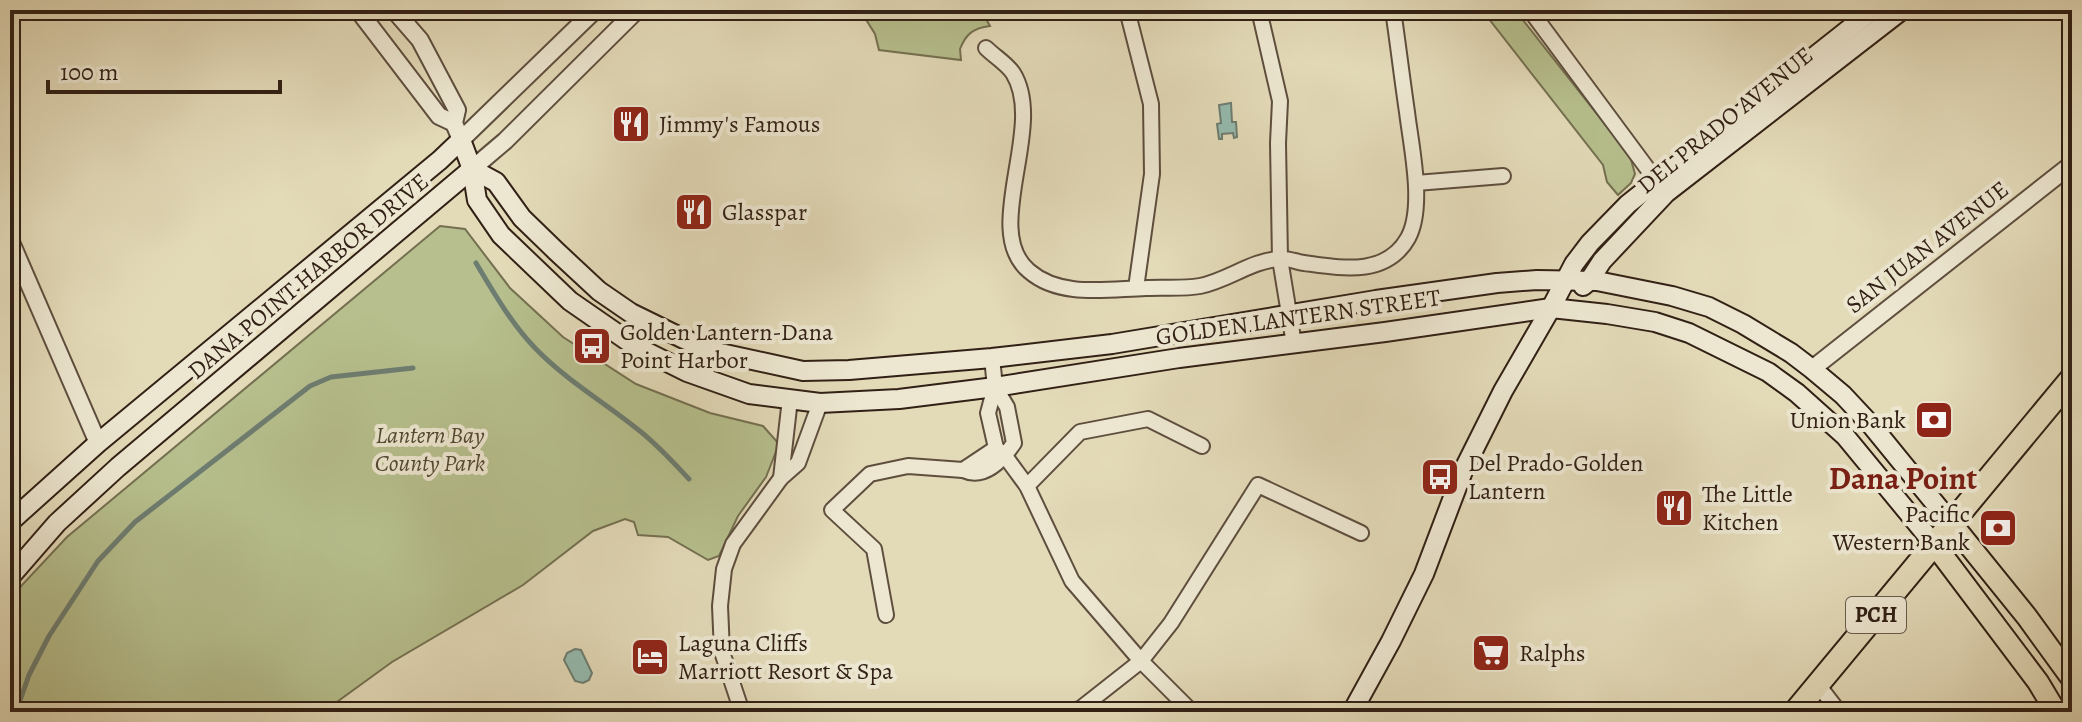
<svg xmlns="http://www.w3.org/2000/svg" width="2082" height="722" font-family="Alegreya,serif">
<style>
.green{fill:#b6bf8d;stroke:#747051;stroke-width:2}
.water{fill:#95bbaf;stroke:#6d7d71;stroke-width:2}
.lines{fill:none;stroke-linecap:round;stroke-linejoin:round}
.stream{stroke:#6d7d71;stroke-width:5}
.minor-casing{stroke:#5e4e3e;stroke-width:18}
.tertiary-casing{stroke:#5e4e3e;stroke-width:20}
.secondary-casing{stroke:#312015;stroke-width:22}
.primary-casing{stroke:#312015;stroke-width:24}
.trunk-casing{stroke:#312015;stroke-width:26}
.minor{stroke:#ede7d1;stroke-width:14}
.tertiary{stroke:#ede7d1;stroke-width:16}
.secondary{stroke:#ede7d1;stroke-width:18}
.primary{stroke:#e3dab8;stroke-width:20}
.trunk{stroke:#e3dab8;stroke-width:22}
.labels{text-anchor:middle;dominant-baseline:central;stroke-width:8;stroke-linejoin:round;paint-order:stroke}
.shield{fill:#ede7d1;stroke:#695c4d;stroke-width:2}
.shield-label{font-size:22px;font-weight:bold;fill:#312015}
.street-label{font-size:24px;fill:#312015;stroke:#ede7d1}
.poi-label{font-size:24px;fill:#312015;stroke:#ede7d1;text-anchor:start}
.park-label{font-size:24px;font-style:italic;fill:#524833;stroke:#ede7d1}
.district-label{font-size:32px;font-weight:bold;fill:#7a1f14;stroke:#ede7d1}
</style>
<rect width="100%" height="100%" fill="#e3dab8"/>
<filter id="stains"><feTurbulence type="fractalNoise" baseFrequency=".0025" numOctaves="4"/><feColorMatrix values="0 0 0 0 .2 0 0 0 0 .09 0 0 0 0 .02 0 0 0 .5 -.17"/></filter>
<radialGradient id="worn" r=".72"><stop offset=".6" stop-color="#630" stop-opacity="0"/><stop offset="1" stop-color="#630" stop-opacity=".3"/></radialGradient>
<g class="green">
<path d="M860 10H981L990 26C973 28 966 34 960 49L961 60 879 50 875 34Z"/>
<path d="M1482 10H1515L1630 156 1635 174 1631 183 1618 195 1607 182 1603 165Z"/>
<path d="M440 226 465 229 510 288 563 337 636 384 710 413 763 426 779 444 766 477 738 516 719 556 708 560 668 537 638 535 634 522 625 519 593 531 523 585 392 662 323 712H10V603L22 585 67 537Z"/>
</g>
<g class="water">
<path d="M1231 103 1232 122H1236L1237 137 1234 138 1233 133 1222 134V139H1219L1217 124 1221 123 1219 105Z"/>
<path d="M575 649 581 650 592 673 589 680 583 683 575 681 564 660 567 653Z"/>
</g>
<g class="lines">
<g class="stream">
<path d="M476 263C494 293 511 323 535 348 566 380 602 401 636 428 656 443 672 461 689 479"/>
<path d="M16 712 29 675 49 636 98 561 135 522 310 386 331 377 413 368"/>
</g>
<g class="minor-casing">
<g id="minor">
<path d="M1127 10 1151 104 1152 174 1136 288"/>
<path d="M1259 10 1280 101 1278 143 1280 259 1294 344"/>
<path d="M1530 10 1661 187"/>
<path d="M986 48C994 56 1007 64 1013 73 1047 127 980 230 1029 271 1060 298 1107 289 1146 288 1163 287 1183 289 1200 286 1227 281 1252 260 1280 259 1288 258 1296 262 1304 263 1341 268 1386 277 1408 238 1425 207 1411 146 1407 112 1402 78 1398 44 1393 10"/>
<path d="M1416 183 1503 176"/>
<path d="M995 387 988 413 996 448 1005 456 1027 486 1072 581 1141 661 1192 712"/>
<path d="M963 470 996 448"/>
<path d="M781 478 790 399"/>
<path d="M1027 486 1080 432 1148 419 1202 446"/>
<path d="M886 615 874 549 832 510 870 474 908 466 963 470C985 480 1003 459 1014 443L1007 407 995 387 992 358"/>
<path d="M1819 686 1839 712"/>
<path d="M742 712 722 652 720 606 724 569 733 544 781 478 798 463 820 403"/>
<path d="M1063 712 1080 709 1141 661 1171 623 1258 485 1361 533"/>
</g>
</g>
<g class="tertiary-casing">
<g id="tertiary">
<path d="M358 10 439 116 454 123"/>
<path d="M394 10 420 40 457 110 454 123 461 140 595 10"/>
<path d="M472 169 505 141 637 10"/>
<path d="M10 240 98 443"/>
<path d="M1812 369 2072 164"/>
</g>
</g>
<g class="secondary-casing">
<g id="secondary">
<path d="M472 169 496 182 522 218 556 251 599 291 631 313 684 339 716 352 803 371 849 370 992 358 1112 344 1376 300 1497 283 1537 280 1597 281 1672 296 1709 307 1743 324 1791 353 1812 369 1843 395 1872 426 1951 523"/>
<path d="M1583 286 1589 281 1602 261 1666 193 1902 10"/>
<path d="M10 522 98 443 440 160 461 140 472 169 477 200 501 235 570 301 635 346 687 372 749 394 820 403 899 399 995 387 1179 358 1385 332 1551 308 1607 314 1655 322 1689 333 1768 372 1797 393 1845 436 1934 544"/>
<path d="M10 577 57 523 118 467 472 169"/>
<path d="M1352 712 1391 641 1424 574 1463 471 1503 391 1551 308 1574 264 1590 243 1628 204 1873 10"/>
</g>
</g>
<g class="primary-casing">
<g id="primary">
<path d="M1951 523 2027 617 2072 679"/>
<path d="M1934 544 2038 682 2056 712"/>
</g>
</g>
<g class="trunk-casing">
<path id="trunk" d="M1795 712 2072 378"/>
</g>
<use href="#minor" class="minor"/>
<use href="#tertiary" class="tertiary"/>
<use href="#secondary" class="secondary"/>
<use href="#primary" class="primary"/>
<use href="#trunk" class="trunk"/>
</g>
<defs>
<g id="restaurant-square" transform="scale(2)"><rect x="-9" y="-9" width="18" height="18" rx="4" fill="#8f2418" stroke="#ede7d1"/><path d="M-5-6h1v4h1v-4h1v4h1v-4h1v5L-1.5 .5V6h-2V.5L-5-1ZM5-6V6H3V1.5H1.5Q1.5-4 5-6Z" fill="#fff"/></g>
<g id="bus-square" transform="scale(2)"><rect x="-9" y="-9" width="18" height="18" rx="4" fill="#8f2418" stroke="#ede7d1"/><path d="M-5-6H5V4H4V6H2V4H-2V6H-4V4H-5ZM-3.5-4V0h7V-4ZM-3.5 1.2v1.5H-2V1.2ZM2 1.2v1.5H3.5V1.2Z" fill="#fff"/></g>
<g id="bank-square" transform="scale(2)"><rect x="-9" y="-9" width="18" height="18" rx="4" fill="#8f2418" stroke="#ede7d1"/><path d="M-6-4H6V4H-6ZM0-2.3a2.3 2.3 0 1 0 0 4.6a2.3 2.3 0 1 0 0-4.6Z" fill="#fff"/></g>
<g id="supermarket-square" transform="scale(2)"><rect x="-9" y="-9" width="18" height="18" rx="4" fill="#8f2418" stroke="#ede7d1"/><path d="M-6-5.5h2.5l.6 2H6L4.5 2H-2.5L-4.4-4H-6ZM-1.5 3.2a1.3 1.3 0 1 0 .1 0ZM3 3.2a1.3 1.3 0 1 0 .1 0Z" fill="#fff"/></g>
<g id="hotel-square" transform="scale(2)"><rect x="-9" y="-9" width="18" height="18" rx="4" fill="#8f2418" stroke="#ede7d1"/><path d="M-6-4.5h1.5V1H6V5H4.5V3h-9V5H-6ZM-4 0a1.8 1.8 0 1 1 3.6 0ZM.5 0V-2.5h3Q6-2.5 6 0Z" fill="#fff"/></g>
</defs>
<g fill-rule="evenodd">
<use href="#restaurant-square" x="631" y="124"/>
<use href="#restaurant-square" x="694" y="212"/>
<use href="#bus-square" x="592" y="346"/>
<use href="#bank-square" x="1934" y="420"/>
<use href="#bus-square" x="1440" y="477"/>
<use href="#restaurant-square" x="1674" y="508"/>
<use href="#bank-square" x="1998" y="528"/>
<use href="#supermarket-square" x="1491" y="653"/>
<use href="#hotel-square" x="650" y="657"/>
</g>
<g class="labels">
<rect class="shield" x="1846" y="597" width="60" height="36" rx="6"/>
<g class="shield-label">
<text x="1876" y="615">PCH</text>
</g>
<g class="street-label">
<text transform="translate(1725 120) rotate(-39)">DEL PRADO AVENUE</text>
<text transform="translate(1927 247) rotate(-38)">SAN JUAN AVENUE</text>
<text transform="translate(308 276) rotate(-40)">DANA POINT HARBOR DRIVE</text>
<text transform="translate(1298 317) rotate(-8)">GOLDEN LANTERN STREET</text>
</g>
<g class="poi-label">
<text x="659" y="124">Jimmy's Famous</text>
<text x="722" y="212">Glasspar</text>
<text x="620" y="332">Golden Lantern-Dana<tspan x="620" dy="28">Point Harbor</tspan></text>
<text x="1906" y="420" text-anchor="end">Union Bank</text>
<text x="1468" y="463">Del Prado-Golden<tspan x="1468" dy="28">Lantern</tspan></text>
<text x="1702" y="494">The Little<tspan x="1702" dy="28">Kitchen</tspan></text>
<text x="1970" y="514" text-anchor="end">Pacific<tspan x="1970" dy="28">Western Bank</tspan></text>
<text x="678" y="643">Laguna Cliffs<tspan x="678" dy="28">Marriott Resort &amp; Spa</tspan></text>
<text x="1519" y="653">Ralphs</text>
</g>
<g class="park-label">
<text x="430" y="435">Lantern Bay<tspan x="430" dy="28">County Park</tspan></text>
</g>
<g class="district-label">
<text x="1903" y="478">Dana Point</text>
</g>
</g>
<rect width="2082" height="722" fill="none" stroke="#e3dab8" stroke-width="40"/>
<rect x="12" y="12" width="2058" height="698" fill="none" stroke="#312015" stroke-width="4"/>
<rect x="20" y="20" width="2042" height="682" fill="none" stroke="#312015" stroke-width="2"/>
<path d="M48 80v12h232v-12" fill="none" stroke="#312015" stroke-width="4"/>
<text x="60" y="80" font-size="24" fill="#312015" stroke="#ede7d1" stroke-width="6" paint-order="stroke">100 m</text>
<rect width="100%" height="100%" filter="url(#stains)"/>
<rect width="100%" height="100%" fill="url(#worn)"/>
</svg>
